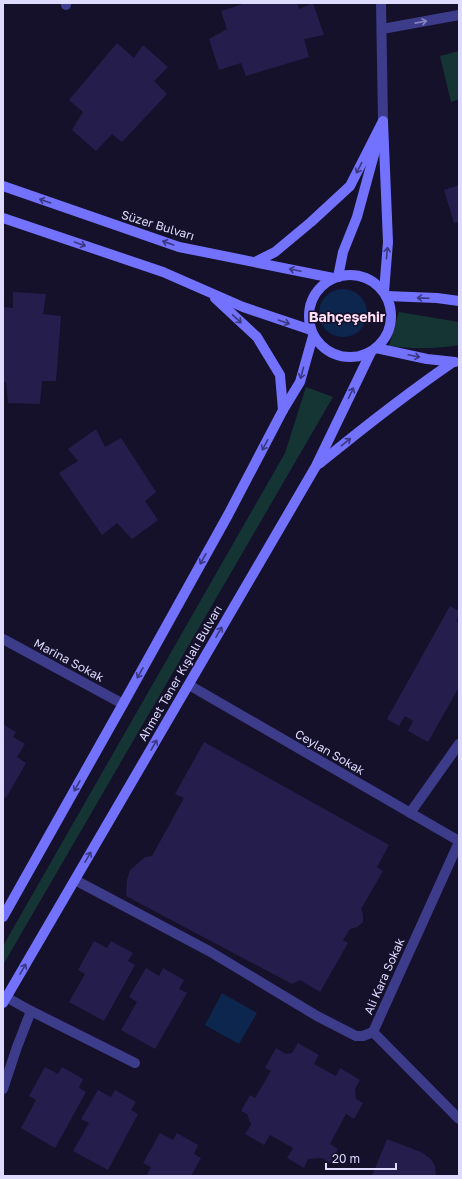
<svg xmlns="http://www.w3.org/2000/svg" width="462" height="1179" font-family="'Golos Text',sans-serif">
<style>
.green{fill:#143533}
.water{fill:#0d264e}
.building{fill:#251d4c}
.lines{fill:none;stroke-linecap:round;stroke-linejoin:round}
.service{stroke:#3d3c8a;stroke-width:10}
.minor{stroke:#3d3c8a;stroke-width:10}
.tertiary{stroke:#3d3c8a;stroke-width:10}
.secondary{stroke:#7372ff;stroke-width:10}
.oneway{stroke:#8584bf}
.oneway2{stroke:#3b3880}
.labels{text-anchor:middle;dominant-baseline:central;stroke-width:3;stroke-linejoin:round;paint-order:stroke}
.street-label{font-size:12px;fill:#dedbff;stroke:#15112b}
.quarter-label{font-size:14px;font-weight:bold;fill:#ffddf3;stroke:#15112b}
</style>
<rect width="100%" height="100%" fill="#15112b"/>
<g class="green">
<path d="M459 51V99L451 102 440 56Z"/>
<path d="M399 312 459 322V345C436 349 412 349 389 346Z"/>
<path d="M306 387 333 397 3 965V946L285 453Z"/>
</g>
<g class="water">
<circle cx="343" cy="313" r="24"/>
<path d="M222 993 257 1013 239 1044 205 1025Z"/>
</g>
<g class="building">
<path d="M246 3H297L299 9 313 3 324 35 304 39 309 57 246 76 241 63 219 70 209 39 227 29 221 11Z"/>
<path d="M117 43 134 58 143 45 168 67 154 81 167 94 122 142 112 134 96 151 72 130 83 112 69 100Z"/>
<path d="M459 185V222L454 223 444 190Z"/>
<path d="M13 292 46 294 43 314 61 316 56 381H42L40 404 8 403 6 382H3V307L13 308Z"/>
<path d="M96 429 105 447 121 438 156 492 145 501 158 520 132 539 117 523 102 535 59 473 78 461 68 449Z"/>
<path d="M450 606 459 611V615L456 621 459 623V687L428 742 408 731 413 721 405 716 399 726 387 719Z"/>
<path d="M3 724 16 732 13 737 25 744 17 757 26 763 6 798 3 797Z"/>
<path d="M204 742 389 845 377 867 383 871 361 909 363 914V922L357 927 350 929 343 940 348 943 320 992 300 980 292 984 126 896 127 880 130 870 145 857 152 856 184 798 175 794Z"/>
<path d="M94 941 107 948 111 941 133 953 128 961 135 965 104 1021 69 1002 85 974 78 970Z"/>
<path d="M146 968 159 976 163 968 184 980 179 989 187 993 155 1049 121 1030 137 1002 129 997Z"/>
<path d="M298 1043 319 1055 314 1064 336 1076 340 1068 360 1080 355 1089 356 1099 363 1103 354 1119 346 1114 330 1144 338 1149 330 1163 322 1158 308 1159 304 1168 287 1158 293 1148 270 1135 264 1145 245 1134 251 1125 247 1114 241 1111 250 1095 255 1098 271 1071 265 1068 276 1048 286 1054 292 1053Z"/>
<path d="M45 1067 58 1074 62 1067 83 1079 79 1088 86 1092 55 1148 21 1128 36 1100 29 1096Z"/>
<path d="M98 1090 111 1097 115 1090 136 1102 131 1110 138 1114 108 1170 73 1151 89 1123 81 1119Z"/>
<path d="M160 1133 173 1140 177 1133 198 1145 194 1154 201 1158 191 1176H146L151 1167 143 1163Z"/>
<path d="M387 1139 421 1152 431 1159 435 1166 436 1176H372Z"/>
</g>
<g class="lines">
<g class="service">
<path d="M410 813 459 744"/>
<path d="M75 880 209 951 317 1016 356 1036H363L373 1032"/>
<path d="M6 997 31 1011 135 1063"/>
<path d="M3 1089 17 1047 31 1011"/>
</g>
<g class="minor">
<path d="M66 3V5"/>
<path d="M382 29 459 15"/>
<path d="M3 639 123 704"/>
<path d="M189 685 459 841"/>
<path d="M459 842 373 1032 459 1119"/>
</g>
<path class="tertiary" d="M381 3 383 121"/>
<g class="secondary">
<path d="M383 122 388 242 384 292"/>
<path d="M3 186 179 247 333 278"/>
<path d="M3 218 163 272 243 307 311 330"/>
<path d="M255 262 275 252 311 222 350 186 383 121"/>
<circle cx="350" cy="316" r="41"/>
<path d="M338 277 343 252 357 217 378 140"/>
<path d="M386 296 437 298 459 301"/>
<path d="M215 298 257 337 280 375 283 410"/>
<path d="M376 348 427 359 455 362"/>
<path d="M319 464C363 428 406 394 453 362"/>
<path d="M3 917 123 704 228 515 283 410 300 382 313 336"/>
<path d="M3 1003 316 466 371 352"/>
</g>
</g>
<defs><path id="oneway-shaft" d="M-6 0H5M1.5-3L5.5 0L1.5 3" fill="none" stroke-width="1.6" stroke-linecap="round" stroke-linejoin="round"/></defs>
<use class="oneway" href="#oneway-shaft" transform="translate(421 22) rotate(-11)"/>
<g class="oneway2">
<use href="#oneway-shaft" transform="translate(359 168) rotate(117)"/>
<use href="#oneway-shaft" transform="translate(45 201) rotate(-161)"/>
<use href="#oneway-shaft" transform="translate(168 243) rotate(-161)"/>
<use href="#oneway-shaft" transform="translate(80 244) rotate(19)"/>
<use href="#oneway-shaft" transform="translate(387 253) rotate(-85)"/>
<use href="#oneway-shaft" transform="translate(295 270) rotate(-168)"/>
<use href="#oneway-shaft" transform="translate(423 298) rotate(-178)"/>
<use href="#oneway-shaft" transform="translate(237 319) rotate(43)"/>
<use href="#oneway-shaft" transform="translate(284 322) rotate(19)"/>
<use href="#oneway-shaft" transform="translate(414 356) rotate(12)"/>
<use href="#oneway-shaft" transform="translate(302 373) rotate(105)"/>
<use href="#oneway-shaft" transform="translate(351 393) rotate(-64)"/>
<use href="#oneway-shaft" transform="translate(346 442) rotate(-39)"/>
<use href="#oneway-shaft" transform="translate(265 445) rotate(118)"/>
<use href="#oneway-shaft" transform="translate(203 559) rotate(119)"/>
<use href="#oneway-shaft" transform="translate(219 632) rotate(-60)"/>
<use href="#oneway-shaft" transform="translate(140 673) rotate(119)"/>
<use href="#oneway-shaft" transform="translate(154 745) rotate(-60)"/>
<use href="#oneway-shaft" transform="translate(77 786) rotate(119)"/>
<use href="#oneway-shaft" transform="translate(88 857) rotate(-60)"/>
<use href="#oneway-shaft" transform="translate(23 969) rotate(-60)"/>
</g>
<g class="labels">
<g class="street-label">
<text transform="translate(158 225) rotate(17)">Süzer Bulvarı</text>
<text transform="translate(69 660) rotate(28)">Marina Sokak</text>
<text transform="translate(180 673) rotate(-60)">Ahmet Taner Kışlalı Bulvarı</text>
<text transform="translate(330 752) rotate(30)">Ceylan Sokak</text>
<text transform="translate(384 976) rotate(-66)">Ali Kara Sokak</text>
</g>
<g class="quarter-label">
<text x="347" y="316">Bahçeşehir</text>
</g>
</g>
<rect width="462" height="1179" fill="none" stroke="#dedbff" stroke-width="8"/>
<path d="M326 1163v6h70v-6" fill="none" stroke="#dedbff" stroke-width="2"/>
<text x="332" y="1163" font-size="12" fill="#dedbff" stroke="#15112b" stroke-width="3" paint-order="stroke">20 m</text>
</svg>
